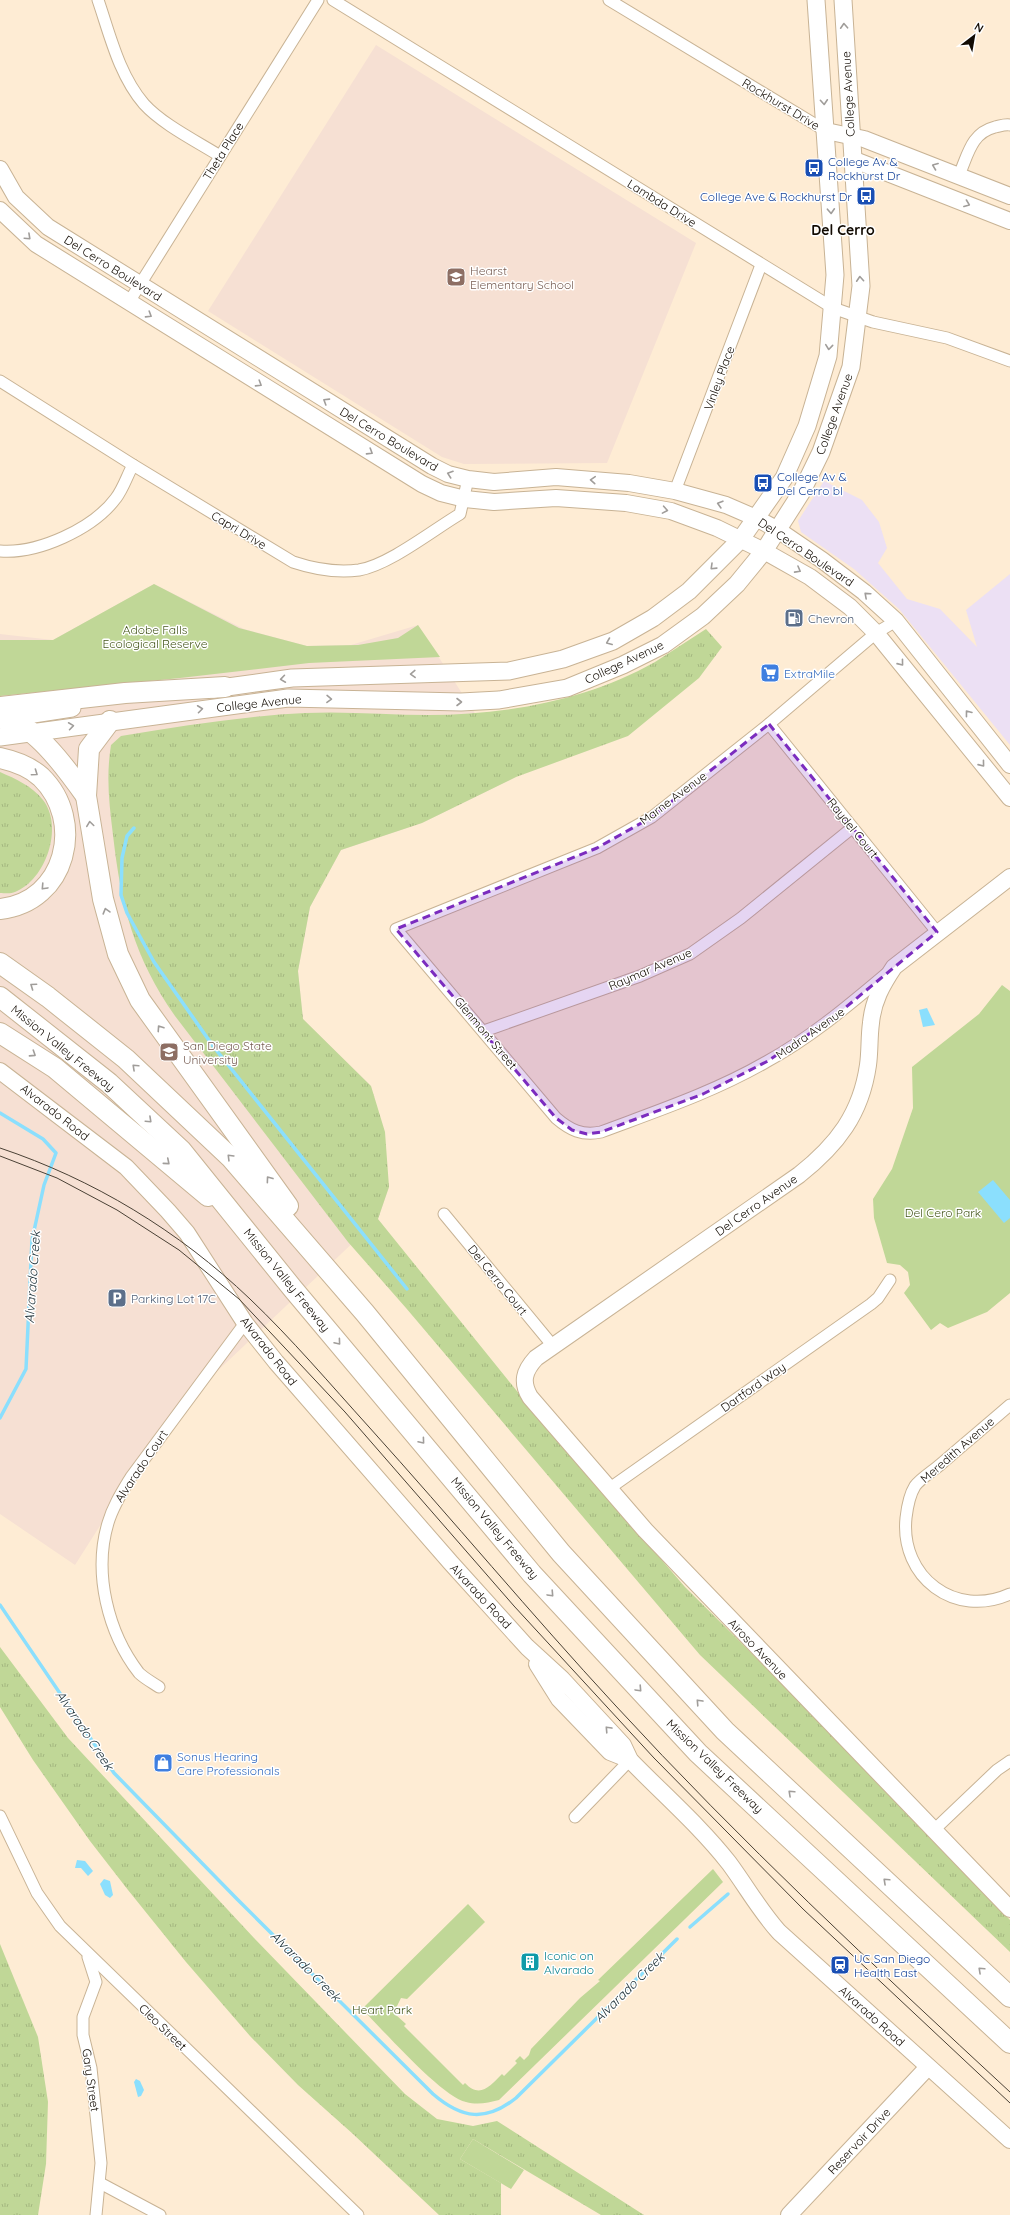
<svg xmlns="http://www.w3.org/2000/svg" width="1010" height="2215" font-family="Quicksand,sans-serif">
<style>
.commercial{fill:#ece0f4}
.education{fill:#f6e0d3}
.grass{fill:url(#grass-tufts)}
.green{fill:#c0d797}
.water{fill:#8bdffd}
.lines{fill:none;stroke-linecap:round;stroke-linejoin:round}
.stream{stroke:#8bdffd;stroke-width:3.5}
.street-casing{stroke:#c8b395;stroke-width:13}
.secondary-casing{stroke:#c8b395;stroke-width:18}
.primary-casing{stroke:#c8b395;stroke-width:19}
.highway-casing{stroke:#c8b395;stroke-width:22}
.street{stroke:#fff;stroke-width:11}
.secondary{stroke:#fff;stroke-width:16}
.primary{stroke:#fff;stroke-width:17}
.highway{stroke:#fff;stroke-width:20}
.tram{stroke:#4a4135;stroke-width:1}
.oneway{stroke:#a09d9a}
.marked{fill:#7b2cbf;fill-opacity:0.2;stroke:#7b2cbf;stroke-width:3;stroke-dasharray:8 5;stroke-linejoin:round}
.labels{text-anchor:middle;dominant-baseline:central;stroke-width:3;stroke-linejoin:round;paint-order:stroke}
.street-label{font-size:12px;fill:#120b03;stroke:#fff}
.transit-label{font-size:12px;fill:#164399;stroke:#fff;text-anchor:start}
.education-label{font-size:12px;fill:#785e54;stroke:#fff;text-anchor:start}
.service-label{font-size:12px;fill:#4e5e75;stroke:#fff;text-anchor:start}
.park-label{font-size:12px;fill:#46581d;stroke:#fff}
.shop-label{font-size:12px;fill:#366cbe;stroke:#fff;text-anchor:start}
.culture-label{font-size:12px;fill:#0d838f;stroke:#fff;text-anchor:start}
.water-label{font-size:13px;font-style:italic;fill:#1a2e35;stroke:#fff}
.quarter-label{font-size:14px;font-weight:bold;fill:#120b03;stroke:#fff}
</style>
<defs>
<pattern id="grass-tufts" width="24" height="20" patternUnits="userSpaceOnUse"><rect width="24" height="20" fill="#c0d797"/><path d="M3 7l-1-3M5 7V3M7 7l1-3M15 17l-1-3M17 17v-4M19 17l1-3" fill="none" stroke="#a4b780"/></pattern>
</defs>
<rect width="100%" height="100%" fill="#feecd4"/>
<path class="commercial" d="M824 481 862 500 879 522 887 548 878 563 907 599 940 609 977 647 966 610 1010 574V745L899 609 854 569 801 532 798 521Z"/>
<g class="education">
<path d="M376 45 696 243 607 463 464 464 442 457 208 311Z"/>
<path d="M154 584 244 629 307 646 351 645 418 625 516 777 422 823 341 850 310 907 298 971 303 1019 371 1086 389 1187 378 1219 191 1396 131 1477 75 1565 0 1514V634L53 640Z"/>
</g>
<g class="grass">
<path d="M706 629 722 647 699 678 628 736 516 777 422 823 341 850 310 907 298 971 303 1019 371 1086 385 1132 389 1187 378 1219 525 1401 685 1587 822 1723 947 1851 1010 1920V1952L700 1655 406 1308 348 1242 175 1016C134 957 121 906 113 835 109 803 106 776 111 745L121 736C182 726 243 716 305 713 347 711 388 715 429 715 506 715 588 700 655 662 672 651 689 640 706 629Z"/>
<path d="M0 772C16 779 32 786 43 800 64 827 46 880 15 892 11 894 4 893 0 893Z"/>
<path d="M0 1647 68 1738 254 1938 405 2094 437 2119 473 2126 497 2121 644 2215H601L473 2139 460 2159 501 2183V2215H439L353 2134 298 2085 250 2036 186 1962 128 1890 90 1841 33 1760 0 1707Z"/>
<path d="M0 1944 38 2037 48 2102 46 2164 38 2215H0Z"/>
</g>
<g class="green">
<path d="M154 584 239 628 307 646 358 645 398 638 418 625 440 657 309 663 180 678 0 696V640H53Z"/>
<path d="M1002 985 1010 991V1293L987 1312 948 1328 940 1323 931 1330 904 1293 910 1285 908 1272 900 1265 887 1263 874 1218 873 1199 892 1169 913 1108 912 1067 979 1014Z"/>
<path d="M713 1869 723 1882 499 2100C488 2103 477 2105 466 2102 443 2098 382 2029 362 2009L468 1904 485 1922 407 1999 401 1998 396 2008V2015L406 2024 404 2026 463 2085 465 2083C480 2099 490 2086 502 2074L504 2076 517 2063 515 2061 520 2056 524 2060 529 2055 531 2049 580 1998 600 1981 598 1980Z"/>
<path d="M473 2139 524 2170 511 2189 460 2159Z"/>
</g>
<g class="water">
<path d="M927 1008 935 1025 923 1027 919 1010Z"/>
<path d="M993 1180 1010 1200V1218L1004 1223 978 1192Z"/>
<path d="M77 1860 85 1861 93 1871 88 1876 81 1868H75Z"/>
<path d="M104 1879 110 1881 113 1895 110 1898 105 1895 100 1884Z"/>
<path d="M136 2079 140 2081 144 2090 141 2096 138 2097 134 2082Z"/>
</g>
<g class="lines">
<g class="stream">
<path d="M134 828 127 836 122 858 121 895 127 913 154 962 213 1046 407 1289"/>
<path d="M0 1113 43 1139 56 1153 44 1185 32 1240 26 1369 0 1418"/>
<path d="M0 1605 114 1773 237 1899 433 2094C462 2119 486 2122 516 2098L677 1939"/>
<path d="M690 1927 728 1894"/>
</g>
<g class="street-casing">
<g id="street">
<path d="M98 0C110 35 119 75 144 104 162 124 196 141 220 156"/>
<path d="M333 0 833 308 873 322 947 338 1010 361"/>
<path d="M609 0 826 131"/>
<path d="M959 175C968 155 971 133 995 127 1000 126 1005 124 1010 125"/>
<path d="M129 302 318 0"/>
<path d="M0 381 133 465 293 562C314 569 336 573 359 570 389 565 433 530 460 514L468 479"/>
<path d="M675 491 761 265"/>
<path d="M0 551C38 554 93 529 116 498 123 489 127 476 133 465"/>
<path d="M769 724 937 932"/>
<path d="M886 974C848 1006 810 1038 766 1062 714 1092 657 1111 601 1132 582 1136 570 1130 556 1118L396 929 597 848 652 817 769 724 876 633 896 621"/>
<path d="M484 1031 640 976 690 954 741 918 852 828"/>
<path d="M444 1214 553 1346"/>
<path d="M1010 1405C987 1425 964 1444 941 1464 933 1471 921 1478 915 1486 910 1494 907 1509 906 1518 900 1577 955 1619 1010 1594"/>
<path d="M610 1488 871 1304 878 1298 890 1280"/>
<path d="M159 1687C153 1683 144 1678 139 1673 108 1633 93 1573 108 1523 113 1506 122 1492 131 1477L245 1323"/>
<path d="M0 1816 37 1893 60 1926 358 2215"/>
<path d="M575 1817 630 1760"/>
<path d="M934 1830 997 1770 1010 1761"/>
<path d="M88 1957 96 1982 83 2017V2035L91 2068 101 2163 96 2215"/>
<path d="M100 2183 160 2215"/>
</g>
</g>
<g class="secondary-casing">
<g id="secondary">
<path d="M826 131 864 139 1010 196"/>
<path d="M852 159 1010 221"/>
<path d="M0 169 16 197 48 227 432 466 448 474 468 479 494 482 556 477 629 483 675 491 726 505 756 518 778 530 822 560 864 592 896 621 1010 765"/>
<path d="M0 210 36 244 422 484 441 493 465 499 494 502 556 498 626 503 671 511 717 528 764 551 810 577 850 607 876 633 1010 798"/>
<path d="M1010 877 894 967C882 985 873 1001 871 1023 869 1037 870 1051 868 1065 861 1114 837 1145 799 1175L536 1358C524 1371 521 1382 530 1397L645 1530 1010 1909"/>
<path d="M0 1071 126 1167 168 1211 187 1233 245 1323 276 1362 451 1563 527 1647 562 1679 623 1745 630 1760C663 1794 700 1826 729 1863 746 1886 760 1911 779 1932L1010 2140"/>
<path d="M537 1664 559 1699 610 1752 630 1760"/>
<path d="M789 2215 928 2067"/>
</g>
</g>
<g class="primary-casing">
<g id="primary">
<path d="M213 689 292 678 509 671 563 659 613 641 653 618 689 591 741 539 784 478 807 426 828 356 835 275 816 0"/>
<path d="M1 719 72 708"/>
<path d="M0 737 288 698 461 702 499 700 567 688 623 665 663 645 703 616 737 584 764 551 801 493 821 452 851 367 861 286 843 0"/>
</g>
</g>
<g class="highway-casing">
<g id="highway">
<path d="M0 707 125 693 225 687"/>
<path d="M2 719C9 721 16 722 22 726 45 739 71 775 86 796"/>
<path d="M110 721 89 749 86 796 103 899 118 954 140 1000 288 1206"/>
<path d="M0 758C14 761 30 767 41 777 86 821 66 902 0 909"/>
<path d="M0 963 48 997 126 1059 231 1158 365 1313 561 1553 725 1731 1010 1997"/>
<path d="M0 997 109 1083 181 1150 293 1289 532 1574 698 1753 1010 2043"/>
<path d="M0 1033 55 1068 208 1196"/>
</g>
</g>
<use href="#street" class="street"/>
<use href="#secondary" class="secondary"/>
<use href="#primary" class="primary"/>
<use href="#highway" class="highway"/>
<g class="tram">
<path d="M0 1148C93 1179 179 1231 250 1299 292 1339 330 1384 369 1427 452 1519 531 1614 615 1705 740 1841 875 1967 1010 2092"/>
<path d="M0 1156 57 1178 117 1210 179 1250 239 1299 345 1412 514 1606 654 1758 803 1909 1010 2103"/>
</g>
</g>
<defs><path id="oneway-chevron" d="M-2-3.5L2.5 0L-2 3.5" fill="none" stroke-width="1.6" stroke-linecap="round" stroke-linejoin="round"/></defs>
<g class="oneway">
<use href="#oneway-chevron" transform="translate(844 26) rotate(-93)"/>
<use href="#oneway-chevron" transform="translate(824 102) rotate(86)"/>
<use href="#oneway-chevron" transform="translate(935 166) rotate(-159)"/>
<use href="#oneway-chevron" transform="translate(967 204) rotate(21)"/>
<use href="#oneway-chevron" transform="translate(831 211) rotate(87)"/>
<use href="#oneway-chevron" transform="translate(28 237) rotate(43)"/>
<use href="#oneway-chevron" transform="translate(860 279) rotate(-94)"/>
<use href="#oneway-chevron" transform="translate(149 315) rotate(32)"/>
<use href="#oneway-chevron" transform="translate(829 347) rotate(96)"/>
<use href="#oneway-chevron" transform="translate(259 384) rotate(32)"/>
<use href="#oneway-chevron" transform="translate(326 401) rotate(-148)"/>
<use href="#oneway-chevron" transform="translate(370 452) rotate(32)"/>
<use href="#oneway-chevron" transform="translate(450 474) rotate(-161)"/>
<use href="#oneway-chevron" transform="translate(593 480) rotate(-176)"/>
<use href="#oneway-chevron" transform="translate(720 504) rotate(-164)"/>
<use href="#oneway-chevron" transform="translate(665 510) rotate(10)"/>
<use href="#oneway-chevron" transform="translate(713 567) rotate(136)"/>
<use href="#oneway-chevron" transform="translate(798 570) rotate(29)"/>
<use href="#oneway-chevron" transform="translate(867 595) rotate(-138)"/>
<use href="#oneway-chevron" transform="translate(609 642) rotate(158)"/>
<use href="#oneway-chevron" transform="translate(901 663) rotate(51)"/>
<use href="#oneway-chevron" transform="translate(413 674) rotate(178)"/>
<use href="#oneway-chevron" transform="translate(283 679) rotate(172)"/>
<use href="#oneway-chevron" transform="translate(329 699) rotate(1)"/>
<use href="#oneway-chevron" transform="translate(459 702)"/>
<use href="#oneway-chevron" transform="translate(200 709) rotate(-7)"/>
<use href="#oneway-chevron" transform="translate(968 713) rotate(-128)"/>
<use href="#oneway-chevron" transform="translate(71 726) rotate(-8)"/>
<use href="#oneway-chevron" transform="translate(982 764) rotate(51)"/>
<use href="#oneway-chevron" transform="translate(35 773) rotate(35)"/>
<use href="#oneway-chevron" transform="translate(90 824) rotate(-98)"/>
<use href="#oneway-chevron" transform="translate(44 887) rotate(133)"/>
<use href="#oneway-chevron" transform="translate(106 911) rotate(-106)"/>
<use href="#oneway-chevron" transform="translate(33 986) rotate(-145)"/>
<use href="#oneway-chevron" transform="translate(160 1028) rotate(-124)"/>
<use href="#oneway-chevron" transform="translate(33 1054) rotate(33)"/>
<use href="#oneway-chevron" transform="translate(135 1067) rotate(-137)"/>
<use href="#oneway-chevron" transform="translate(149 1120) rotate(43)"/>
<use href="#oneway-chevron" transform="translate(230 1157) rotate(-135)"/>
<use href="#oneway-chevron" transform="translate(167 1162) rotate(40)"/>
<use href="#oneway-chevron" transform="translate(269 1179) rotate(-126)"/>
<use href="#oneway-chevron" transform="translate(338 1342) rotate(50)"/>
<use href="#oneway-chevron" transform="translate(422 1441) rotate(50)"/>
<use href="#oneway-chevron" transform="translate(551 1594) rotate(47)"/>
<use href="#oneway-chevron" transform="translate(639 1689) rotate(47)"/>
<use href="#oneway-chevron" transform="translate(699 1702) rotate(-133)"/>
<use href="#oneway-chevron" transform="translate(608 1729) rotate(-133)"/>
<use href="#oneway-chevron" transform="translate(791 1793) rotate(-137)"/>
<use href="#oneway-chevron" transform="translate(886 1881) rotate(-137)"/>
<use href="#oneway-chevron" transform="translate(981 1970) rotate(-137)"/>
</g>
<path class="marked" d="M769 724 937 932 829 1021 766 1062 703 1094 601 1132 587 1134 572 1130 556 1118 396 929 597 848 652 817Z"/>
<defs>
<g id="bus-square" transform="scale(1)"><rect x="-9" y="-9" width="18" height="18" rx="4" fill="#1a4fb4" stroke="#fff"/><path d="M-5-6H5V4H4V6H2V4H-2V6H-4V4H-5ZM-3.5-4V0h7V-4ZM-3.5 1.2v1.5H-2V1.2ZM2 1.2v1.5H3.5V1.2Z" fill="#fff"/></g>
<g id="school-square" transform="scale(1)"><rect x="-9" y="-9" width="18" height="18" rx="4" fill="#8d6e63" stroke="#fff"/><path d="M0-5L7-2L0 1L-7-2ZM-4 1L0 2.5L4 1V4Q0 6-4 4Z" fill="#fff"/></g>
<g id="fuel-square" transform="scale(1)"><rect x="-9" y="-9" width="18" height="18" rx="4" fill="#5c6f8a" stroke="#fff"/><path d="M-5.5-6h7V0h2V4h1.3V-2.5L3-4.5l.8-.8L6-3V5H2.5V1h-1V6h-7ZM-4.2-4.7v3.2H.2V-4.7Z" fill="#fff"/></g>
<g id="supermarket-square" transform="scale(1)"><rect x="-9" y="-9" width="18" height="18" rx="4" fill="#3f7fe0" stroke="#fff"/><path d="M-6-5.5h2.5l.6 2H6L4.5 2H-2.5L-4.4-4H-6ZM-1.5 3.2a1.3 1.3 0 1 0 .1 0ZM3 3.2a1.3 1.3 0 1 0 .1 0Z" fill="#fff"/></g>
<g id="university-square" transform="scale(1)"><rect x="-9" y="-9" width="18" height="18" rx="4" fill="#8d6e63" stroke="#fff"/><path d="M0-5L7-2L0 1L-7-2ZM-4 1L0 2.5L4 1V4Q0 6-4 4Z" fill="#fff"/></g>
<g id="parking-square" transform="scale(1)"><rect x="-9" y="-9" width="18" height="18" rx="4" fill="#5c6f8a" stroke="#fff"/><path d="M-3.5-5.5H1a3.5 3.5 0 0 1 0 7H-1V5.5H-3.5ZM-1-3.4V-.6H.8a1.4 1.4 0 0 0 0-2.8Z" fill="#fff"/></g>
<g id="shop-square" transform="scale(1)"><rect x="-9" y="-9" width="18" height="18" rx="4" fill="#3f7fe0" stroke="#fff"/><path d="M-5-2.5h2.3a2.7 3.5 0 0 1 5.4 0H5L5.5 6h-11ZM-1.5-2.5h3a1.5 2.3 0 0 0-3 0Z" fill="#fff"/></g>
<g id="building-square" transform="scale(1)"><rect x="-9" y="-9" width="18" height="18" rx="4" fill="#0f9aa8" stroke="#fff"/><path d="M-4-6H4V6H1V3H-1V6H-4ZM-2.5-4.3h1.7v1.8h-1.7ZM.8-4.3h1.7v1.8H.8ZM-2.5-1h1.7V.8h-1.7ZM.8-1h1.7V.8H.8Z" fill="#fff"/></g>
<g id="station-square" transform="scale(1)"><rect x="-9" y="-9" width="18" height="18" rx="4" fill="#1a4fb4" stroke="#fff"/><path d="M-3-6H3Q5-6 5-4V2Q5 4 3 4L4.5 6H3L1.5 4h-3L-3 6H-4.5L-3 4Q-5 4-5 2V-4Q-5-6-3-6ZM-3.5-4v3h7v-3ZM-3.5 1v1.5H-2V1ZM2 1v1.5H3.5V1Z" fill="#fff"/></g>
</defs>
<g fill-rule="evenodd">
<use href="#bus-square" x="814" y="168"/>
<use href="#bus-square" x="866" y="196"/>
<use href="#school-square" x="456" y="277"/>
<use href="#bus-square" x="763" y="483"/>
<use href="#fuel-square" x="794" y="618"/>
<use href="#supermarket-square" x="770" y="673"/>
<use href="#university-square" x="169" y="1052"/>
<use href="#parking-square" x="117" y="1298"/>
<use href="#shop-square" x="163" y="1763"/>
<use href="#building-square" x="530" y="1962"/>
<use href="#station-square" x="840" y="1965"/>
</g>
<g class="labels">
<g class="street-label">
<text transform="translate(848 94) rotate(-93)">College Avenue</text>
<text transform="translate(781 104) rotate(31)">Rockhurst Drive</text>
<text transform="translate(223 151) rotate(-58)">Theta Place</text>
<text transform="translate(662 203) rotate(32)">Lambda Drive</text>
<text transform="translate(113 268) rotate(32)">Del Cerro Boulevard</text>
<text transform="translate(719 378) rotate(-70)">Vinley Place</text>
<text transform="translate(834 414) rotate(-70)">College Avenue</text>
<text transform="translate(389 439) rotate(31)">Del Cerro Boulevard</text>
<text transform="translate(239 530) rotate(31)">Capri Drive</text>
<text transform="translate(806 552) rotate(34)">Del Cerro Boulevard</text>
<text transform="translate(624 662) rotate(-25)">College Avenue</text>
<text transform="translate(259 703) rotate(-6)">College Avenue</text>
<text transform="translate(673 798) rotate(-37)">Marne Avenue</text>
<text transform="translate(853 828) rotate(51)">Raydel Court</text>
<text transform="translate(650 969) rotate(-23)">Raymar Avenue</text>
<text transform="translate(486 1033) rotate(50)">Glenmont Street</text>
<text transform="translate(810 1033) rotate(-35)">Madra Avenue</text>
<text transform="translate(63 1048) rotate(39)">Mission Valley Freeway</text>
<text transform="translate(55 1112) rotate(38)">Alvarado Road</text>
<text transform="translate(756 1205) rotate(-35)">Del Cerro Avenue</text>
<text transform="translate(287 1280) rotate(51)">Mission Valley Freeway</text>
<text transform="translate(498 1280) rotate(51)">Del Cerro Court</text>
<text transform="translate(269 1351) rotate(52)">Alvarado Road</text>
<text transform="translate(753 1387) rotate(-35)">Dartford Way</text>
<text transform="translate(957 1450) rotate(-41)">Meredith Avenue</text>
<text transform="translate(141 1466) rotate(-56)">Alvarado Court</text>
<text transform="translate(495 1528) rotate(50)">Mission Valley Freeway</text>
<text transform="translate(481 1596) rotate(47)">Alvarado Road</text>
<text transform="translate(758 1649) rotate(46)">Airoso Avenue</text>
<text transform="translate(715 1766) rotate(44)">Mission Valley Freeway</text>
<text transform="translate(872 2016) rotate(42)">Alvarado Road</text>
<text transform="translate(163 2027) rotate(44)">Cleo Street</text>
<text transform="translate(91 2080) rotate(82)">Gary Street</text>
<text transform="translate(859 2141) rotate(-47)">Reservoir Drive</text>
</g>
<g class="transit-label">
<text x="828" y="161">College Av &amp;<tspan x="828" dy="14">Rockhurst Dr</tspan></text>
<text x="852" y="196" text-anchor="end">College Ave &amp; Rockhurst Dr</text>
<text x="777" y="476">College Av &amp;<tspan x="777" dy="14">Del Cerro bl</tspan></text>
<text x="854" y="1958">UC San Diego<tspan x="854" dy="14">Health East</tspan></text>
</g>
<g class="education-label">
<text x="470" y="270">Hearst<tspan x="470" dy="14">Elementary School</tspan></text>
<text x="183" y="1045">San Diego State<tspan x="183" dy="14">University</tspan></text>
</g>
<g class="service-label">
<text x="808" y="618">Chevron</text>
<text x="131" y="1298">Parking Lot 17C</text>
</g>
<g class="park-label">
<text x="155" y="629">Adobe Falls<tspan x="155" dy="14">Ecological Reserve</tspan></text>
<text x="943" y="1212">Del Cero Park</text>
<text x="382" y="2009">Heart Park</text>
</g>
<g class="shop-label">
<text x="784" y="673">ExtraMile</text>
<text x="177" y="1756">Sonus Hearing<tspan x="177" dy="14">Care Professionals</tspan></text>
</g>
<g class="culture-label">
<text x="544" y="1955">Iconic on<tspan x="544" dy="14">Alvarado</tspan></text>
</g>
<g class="water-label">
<text transform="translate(32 1277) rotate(-86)">Alvarado Creek</text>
<text transform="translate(85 1730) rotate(56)">Alvarado Creek</text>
<text transform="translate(306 1966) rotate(45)">Alvarado Creek</text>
<text transform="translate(629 1987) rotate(-45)">Alvarado Creek</text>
</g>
<g class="quarter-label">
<text x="843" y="230">Del Cerro</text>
</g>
</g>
<g transform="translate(974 36) rotate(31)" stroke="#ffffff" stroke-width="3" paint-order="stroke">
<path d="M0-3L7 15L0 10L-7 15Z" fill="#120b03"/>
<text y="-6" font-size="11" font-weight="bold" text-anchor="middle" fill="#120b03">N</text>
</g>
</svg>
